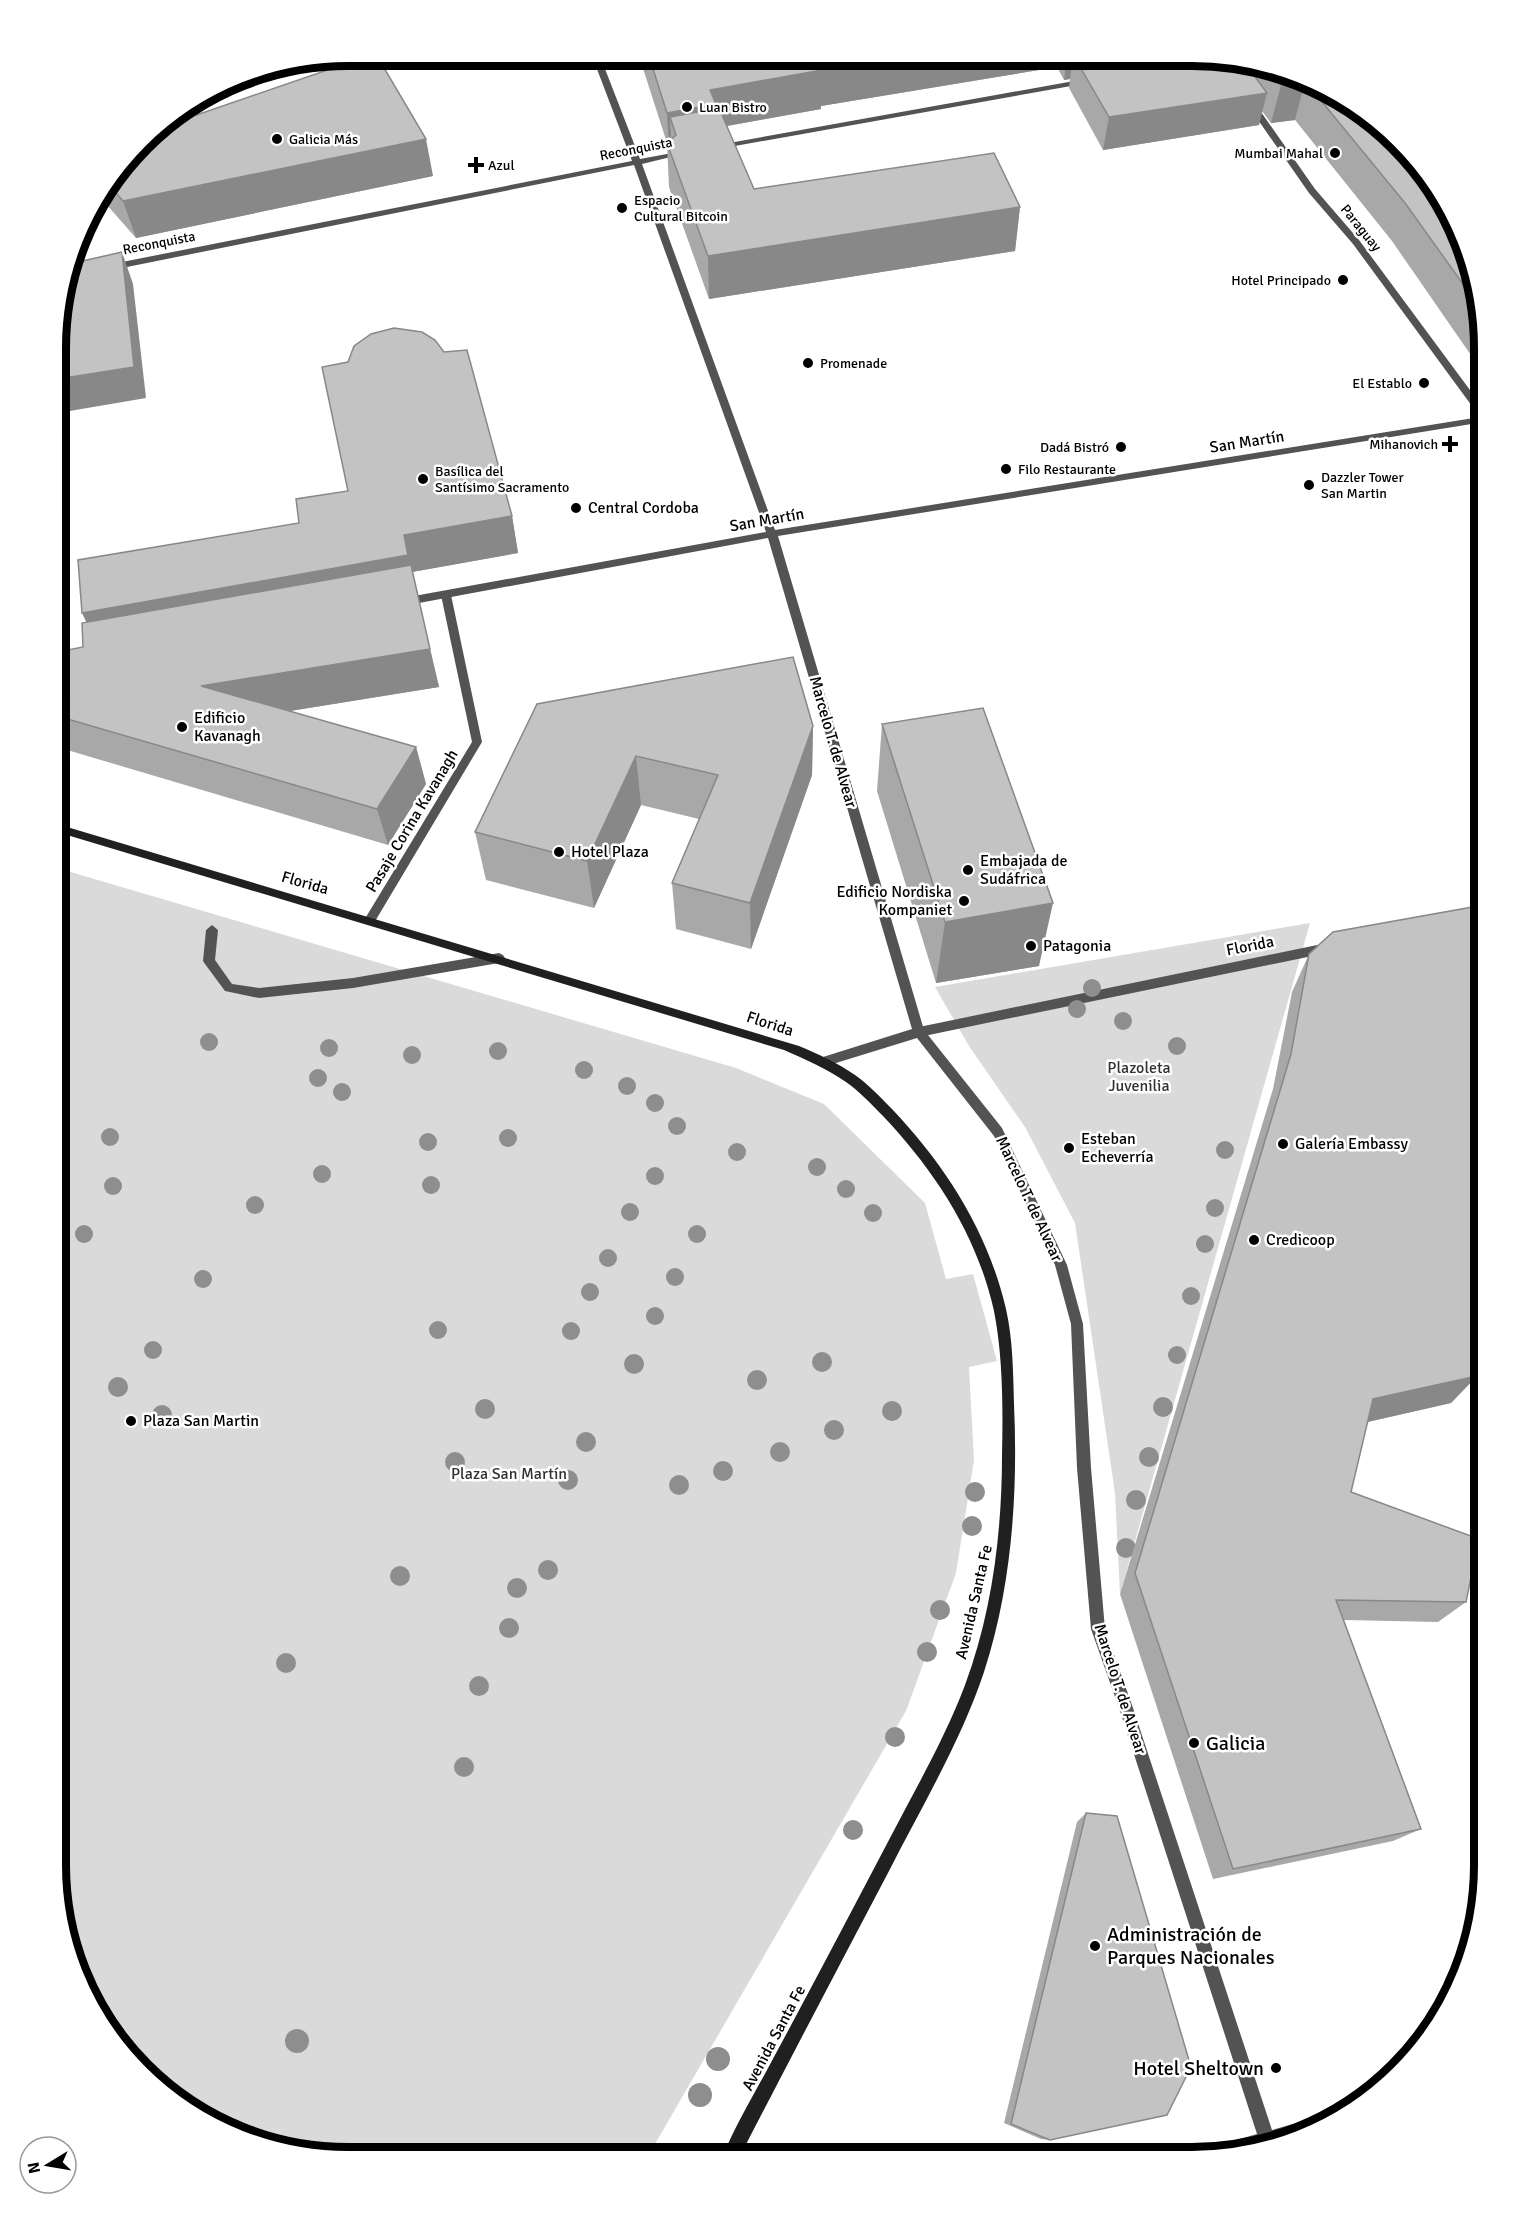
<svg xmlns="http://www.w3.org/2000/svg" width="1540" height="2213" font-family="Signika,sans-serif">
<style>
.green{fill:#dadada}
.lines{fill:none;stroke-linecap:round;stroke-linejoin:round}
.primary-casing{stroke:#dbdbdb;stroke-width:2}
.service{fill:#535353;fill-rule:evenodd}
.pedestrian{fill:#535353;fill-rule:evenodd}
.minor{fill:#535353;fill-rule:evenodd}
.secondary{fill:#202020;fill-rule:evenodd}
.primary{fill:#000;fill-rule:evenodd}
.tree{fill:#8e8e8e}
.wall{fill:#a8a8a8}
.shaded-wall{fill:#888}
.building{fill:#c3c3c3;stroke:#888;stroke-width:1.5}
.poi-dot{fill:#000;stroke:#fff;stroke-width:2}
.labels{text-anchor:middle;dominant-baseline:central;stroke-width:5;stroke-linejoin:round;paint-order:stroke}
.far-poi-label{font-size:14px;fill:#000;stroke:#fff;text-anchor:start}
.far-street-label{font-size:14px;fill:#000;stroke:#fff}
.street-label{font-size:16px;fill:#000;stroke:#fff}
.poi-label{font-size:16px;fill:#000;stroke:#fff;text-anchor:start}
.park-label{font-size:16px;fill:#313131;stroke:#fff}
.near-poi-label{font-size:20px;fill:#000;stroke:#fff;text-anchor:start}
.rim{fill:none;stroke:#000;stroke-width:8}
</style>
<rect width="100%" height="100%" fill="#fff"/>
<g class="green">
<path d="M57 868 736 1068 824 1104 925 1203 946 1279 973 1274 997 1361 969 1367 974 1460 956 1573 906 1711 648 2156 310 2155 253 2142 185 2108 128 2058 85 1994 56 1865Z"/>
<path d="M1310 923 1120 1594 1115 1493 1075 1223 1025 1127 969 1046 935 987Z"/>
</g>
<g class="lines">
<g class="primary-casing">
<path id="primary" d="M397 56H410L366 73 358 71Z"/>
</g>
<g class="service">
<path d="M446 591 451 595 482 742 374 923H366L364 920 366 917 472 742 441 595Z"/>
<path d="M212 925 218 930 215 960 232 984 259 988 353 978 499 953 503 955 505 958 503 961 499 963 353 988 259 998 225 991 205 964 203 961 206 930Z"/>
</g>
<path class="pedestrian" d="M1327 943 1333 948 1327 953 919 1037 915 1035 913 1032 915 1029 919 1027Z"/>
<g class="minor">
<path d="M592 56H600L640 159 683 151 687 153 642 164 775 530 1480 417 1353 244 1309 193 1247 104 1251 102H1254L1315 189 1359 240 1484 409V422L778 536 924 1030 1002 1128 1067 1265 1083 1324 1091 1468 1105 1629 1133 1708 1272 2130 1331 2113 1337 2115V2117L1321 2128 1227 2148 1229 2142 1257 2134 1119 1708 1091 1629 1077 1468 1071 1324 1055 1265 994 1136 917 1038 823 1067 819 1066 817 1062 819 1058 823 1057 912 1029 768 538 403 606 398 602 403 598 766 532 634 165 112 270 108 267 112 264 632 161Z"/>
<path d="M1085 79 1089 81 1088 83 718 149 714 147 718 145Z"/>
</g>
<path class="secondary" d="M57 824 799 1046C818 1054 838 1063 855 1075 869 1085 880 1097 892 1109 946 1166 988 1232 1006 1309 1013 1340 1013 1372 1014 1404 1018 1493 1012 1586 984 1672 961 1741 922 1806 889 1871 839 1966 789 2061 740 2156H723C737 2121 758 2088 775 2055 814 1983 852 1910 890 1838 916 1788 945 1738 965 1685 992 1613 1002 1532 1002 1456 1003 1408 1003 1357 994 1311 977 1235 935 1171 883 1116 871 1104 860 1092 846 1082 827 1069 805 1059 784 1050L57 832Z"/>
<use href="#primary" class="primary"/>
</g>
<g class="tree">
<circle cx="1092" cy="988" r="9"/>
<circle cx="1077" cy="1009" r="9"/>
<circle cx="1123" cy="1021" r="9"/>
<circle cx="209" cy="1042" r="9"/>
<circle cx="1177" cy="1046" r="9"/>
<circle cx="329" cy="1048" r="9"/>
<circle cx="498" cy="1051" r="9"/>
<circle cx="412" cy="1055" r="9"/>
<circle cx="584" cy="1070" r="9"/>
<circle cx="318" cy="1078" r="9"/>
<circle cx="627" cy="1086" r="9"/>
<circle cx="342" cy="1092" r="9"/>
<circle cx="655" cy="1103" r="9"/>
<circle cx="677" cy="1126" r="9"/>
<circle cx="110" cy="1137" r="9"/>
<circle cx="508" cy="1138" r="9"/>
<circle cx="428" cy="1142" r="9"/>
<circle cx="1225" cy="1150" r="9"/>
<circle cx="737" cy="1152" r="9"/>
<circle cx="817" cy="1167" r="9"/>
<circle cx="322" cy="1174" r="9"/>
<circle cx="655" cy="1176" r="9"/>
<circle cx="431" cy="1185" r="9"/>
<circle cx="113" cy="1186" r="9"/>
<circle cx="846" cy="1189" r="9"/>
<circle cx="255" cy="1205" r="9"/>
<circle cx="1215" cy="1208" r="9"/>
<circle cx="630" cy="1212" r="9"/>
<circle cx="873" cy="1213" r="9"/>
<circle cx="84" cy="1234" r="9"/>
<circle cx="697" cy="1234" r="9"/>
<circle cx="1205" cy="1244" r="9"/>
<circle cx="608" cy="1258" r="9"/>
<circle cx="675" cy="1277" r="9"/>
<circle cx="203" cy="1279" r="9"/>
<circle cx="590" cy="1292" r="9"/>
<circle cx="1191" cy="1296" r="9"/>
<circle cx="655" cy="1316" r="9"/>
<circle cx="438" cy="1330" r="9"/>
<circle cx="571" cy="1331" r="9"/>
<circle cx="153" cy="1350" r="9"/>
<circle cx="1177" cy="1355" r="9"/>
<circle cx="822" cy="1362" r="10"/>
<circle cx="634" cy="1364" r="10"/>
<circle cx="757" cy="1380" r="10"/>
<circle cx="118" cy="1387" r="10"/>
<circle cx="1163" cy="1407" r="10"/>
<circle cx="485" cy="1409" r="10"/>
<circle cx="892" cy="1411" r="10"/>
<circle cx="162" cy="1415" r="10"/>
<circle cx="834" cy="1430" r="10"/>
<circle cx="586" cy="1442" r="10"/>
<circle cx="780" cy="1452" r="10"/>
<circle cx="1149" cy="1457" r="10"/>
<circle cx="455" cy="1462" r="10"/>
<circle cx="723" cy="1471" r="10"/>
<circle cx="568" cy="1480" r="10"/>
<circle cx="679" cy="1485" r="10"/>
<circle cx="975" cy="1492" r="10"/>
<circle cx="1136" cy="1500" r="10"/>
<circle cx="972" cy="1526" r="10"/>
<circle cx="1126" cy="1548" r="10"/>
<circle cx="548" cy="1570" r="10"/>
<circle cx="400" cy="1576" r="10"/>
<circle cx="517" cy="1588" r="10"/>
<circle cx="940" cy="1610" r="10"/>
<circle cx="509" cy="1628" r="10"/>
<circle cx="927" cy="1652" r="10"/>
<circle cx="286" cy="1663" r="10"/>
<circle cx="479" cy="1686" r="10"/>
<circle cx="895" cy="1737" r="10"/>
<circle cx="464" cy="1767" r="10"/>
<circle cx="853" cy="1830" r="10"/>
<circle cx="297" cy="2041" r="12"/>
<circle cx="718" cy="2059" r="12"/>
<circle cx="700" cy="2095" r="12"/>
</g>
<g class="wall">
<path d="M639 56 1231 58 1248 67V63L1304 78 1455 219 1484 347V374L1392 241 1295 120 1271 123 1262 111 1259 125 1103 150 1069 88 1070 79 1064 80 1057 67 821 106V109L727 126 754 189 1020 207 1015 251 709 299 669 187 667 143Z"/>
<path d="M153 130 433 176 136 238 99 196Z"/>
<path d="M348 362 512 516 518 553 412 572 439 687 290 711 416 747 426 784 388 845 57 747V652L83 647 86 623 299 523 348 491Z"/>
<path d="M537 704 813 726 812 775 751 949 676 929 672 883 699 819 641 805 594 908 486 880 475 832Z"/>
<path d="M882 724 1039 966 936 983 877 791Z"/>
<path d="M1309 954 1477 1376 1451 1403 1367 1422 1351 1492 1466 1602 1438 1622 1344 1620 1421 1829 1393 1841 1213 1879 1120 1594 1273 1089 1292 992Z"/>
<path d="M1086 1813 1050 2140 1041 2139 1004 2123 1077 1822Z"/>
</g>
<g class="shaded-wall">
<path d="M888 57 1059 58 1057 67 821 106V109L676 135 670 117 672 151H669L667 113 710 90 821 68Z"/>
<path d="M1067 58H1073L1070 79 1064 80Z"/>
<path d="M1305 81 1295 120 1271 123 1281 85Z"/>
<path d="M1267 93 1259 125 1103 150 1109 117Z"/>
<path d="M426 139 433 176 136 238 123 201Z"/>
<path d="M1020 207 1015 251 709 299 708 256Z"/>
<path d="M122 252 133 284 146 398 58 413V379Z"/>
<path d="M512 516 518 553 412 572 99 649 82 613 404 535Z"/>
<path d="M430 649 439 687 216 723 201 686Z"/>
<path d="M813 726 812 775 751 949 750 903Z"/>
<path d="M416 747 426 784 388 845 377 809Z"/>
<path d="M636 756 641 805 594 908 587 861Z"/>
<path d="M1053 903 1039 966 936 983 945 922Z"/>
<path d="M1477 1376 1451 1403 1350 1426 1373 1399Z"/>
</g>
<g class="building">
<path d="M368 56H377L426 139 123 201 109 185 153 130Z"/>
<path d="M649 56 888 57 821 68 822 70 710 90 716 104 667 113Z"/>
<path d="M1075 58H1231L1244 62 1267 93 1109 117Z"/>
<path d="M1269 68 1304 78 1370 116 1424 170 1455 219 1473 298 1405 203 1305 81 1281 85Z"/>
<path d="M719 108 754 189 994 153 1020 207 708 256 667 143 676 135 670 117Z"/>
<path d="M122 252 134 367 58 379V309L74 263Z"/>
<path d="M394 328 422 332 435 340 444 352 467 350 512 516 404 535 408 555 82 613 78 560 299 523 296 499 348 491 322 367 348 362 354 346 371 334Z"/>
<path d="M411 565 430 649 201 686 416 747 377 809 57 716V652L83 647 82 623Z"/>
<path d="M793 657 813 726 750 903 672 883 718 775 636 756 587 861 475 832 537 704Z"/>
<path d="M983 708 1053 903 945 922 882 724Z"/>
<path d="M1484 905V1302L1477 1376 1373 1399 1351 1492 1479 1539 1466 1602 1336 1600 1421 1829 1233 1869 1135 1573 1291 1054 1309 954 1333 932Z"/>
<path d="M1086 1813 1117 1816 1191 2067 1167 2115 1050 2140 1011 2124Z"/>
</g>
<g class="poi-dot">
<circle cx="687" cy="107" r="6"/>
<circle cx="277" cy="139" r="6"/>
<circle cx="1335" cy="153" r="6"/>
<path d="M473 156h6v6h6v6h-6v6h-6v-6h-6v-6h6z"/>
<circle cx="622" cy="208" r="6"/>
<circle cx="1343" cy="280" r="6"/>
<circle cx="808" cy="363" r="6"/>
<circle cx="1424" cy="383" r="6"/>
<path d="M1447 435h6v6h6v6h-6v6h-6v-6h-6v-6h6z"/>
<circle cx="1121" cy="447" r="6"/>
<circle cx="1006" cy="469" r="6"/>
<circle cx="423" cy="479" r="6"/>
<circle cx="1309" cy="485" r="6"/>
<circle cx="576" cy="508" r="6"/>
<circle cx="182" cy="727" r="6"/>
<circle cx="559" cy="852" r="6"/>
<circle cx="968" cy="870" r="6"/>
<circle cx="964" cy="901" r="6"/>
<circle cx="1031" cy="946" r="6"/>
<circle cx="1283" cy="1144" r="6"/>
<circle cx="1069" cy="1148" r="6"/>
<circle cx="1254" cy="1240" r="6"/>
<circle cx="131" cy="1421" r="6"/>
<circle cx="1194" cy="1743" r="6"/>
<circle cx="1095" cy="1946" r="6"/>
<circle cx="1276" cy="2068" r="6"/>
</g>
<g class="labels">
<g class="far-poi-label">
<text x="699" y="107">Luan Bistro</text>
<text x="289" y="139">Galicia Más</text>
<text x="1323" y="153" text-anchor="end">Mumbai Mahal</text>
<text x="488" y="165">Azul</text>
<text x="634" y="200">Espacio<tspan x="634" dy="16">Cultural Bitcoin</tspan></text>
<text x="1331" y="280" text-anchor="end">Hotel Principado</text>
<text x="820" y="363">Promenade</text>
<text x="1412" y="383" text-anchor="end">El Establo</text>
<text x="1438" y="444" text-anchor="end">Mihanovich</text>
<text x="1109" y="447" text-anchor="end">Dadá Bistró</text>
<text x="1018" y="469">Filo Restaurante</text>
<text x="435" y="471">Basílica del<tspan x="435" dy="16">Santísimo Sacramento</tspan></text>
<text x="1321" y="477">Dazzler Tower<tspan x="1321" dy="16">San Martin</tspan></text>
</g>
<g class="far-street-label">
<text transform="translate(636 149) rotate(-11)">Reconquista</text>
<text transform="translate(1361 228) rotate(51)">Paraguay</text>
<text transform="translate(159 243) rotate(-11)">Reconquista</text>
</g>
<g class="street-label">
<text transform="translate(1247 442) rotate(-9)">San Martín</text>
<text transform="translate(767 520) rotate(-10)">San Martín</text>
<text transform="translate(833 742) rotate(74)">Marcelo T. de Alvear</text>
<text transform="translate(412 821) rotate(-59)">Pasaje Corina Kavanagh</text>
<text transform="translate(305 883) rotate(16)">Florida</text>
<text transform="translate(1250 946) rotate(-11)">Florida</text>
<text transform="translate(770 1024) rotate(18)">Florida</text>
<text transform="translate(1029 1199) rotate(65)">Marcelo T. de Alvear</text>
<text transform="translate(974 1602) rotate(-77)">Avenida Santa Fe</text>
<text transform="translate(1120 1689) rotate(72)">Marcelo T. de Alvear</text>
<text transform="translate(774 2038) rotate(-62)">Avenida Santa Fe</text>
</g>
<g class="poi-label">
<text x="588" y="508">Central Cordoba</text>
<text x="194" y="718">Edificio<tspan x="194" dy="18">Kavanagh</tspan></text>
<text x="571" y="852">Hotel Plaza</text>
<text x="980" y="861">Embajada de<tspan x="980" dy="18">Sudáfrica</tspan></text>
<text x="952" y="892" text-anchor="end">Edificio Nordiska<tspan x="952" dy="18">Kompaniet</tspan></text>
<text x="1043" y="946">Patagonia</text>
<text x="1081" y="1139">Esteban<tspan x="1081" dy="18">Echeverría</tspan></text>
<text x="1295" y="1144">Galería Embassy</text>
<text x="1266" y="1240">Credicoop</text>
<text x="143" y="1421">Plaza San Martin</text>
</g>
<g class="park-label">
<text x="1139" y="1068">Plazoleta<tspan x="1139" dy="18">Juvenilia</tspan></text>
<text x="509" y="1474">Plaza San Martín</text>
</g>
<g class="near-poi-label">
<text x="1206" y="1743">Galicia</text>
<text x="1107" y="1934">Administración de<tspan x="1107" dy="23">Parques Nacionales</tspan></text>
<text x="1264" y="2068" text-anchor="end">Hotel Sheltown</text>
</g>
</g>
<path d="M0 0H1540V2213H0ZM348 66H1192A282 282 0 0 1 1474 348V1865A282 282 0 0 1 1192 2147H348A282 282 0 0 1 66 1865V348A282 282 0 0 1 348 66Z" fill="#fff" fill-rule="evenodd"/>
<path class="rim" d="M348 66H1192A282 282 0 0 1 1474 348V1865A282 282 0 0 1 1192 2147H348A282 282 0 0 1 66 1865V348A282 282 0 0 1 348 66Z"/>
<g transform="translate(48 2165) rotate(259)"><circle r="28" fill="#ffffff" stroke="#999999" stroke-width="1.5"/>
<path d="M0-4.5L10 22L0 15L-10 22Z" fill="#000000"/>
<text y="-9" font-size="16" font-weight="bold" text-anchor="middle" fill="#000000">N</text>
</g>
</svg>
